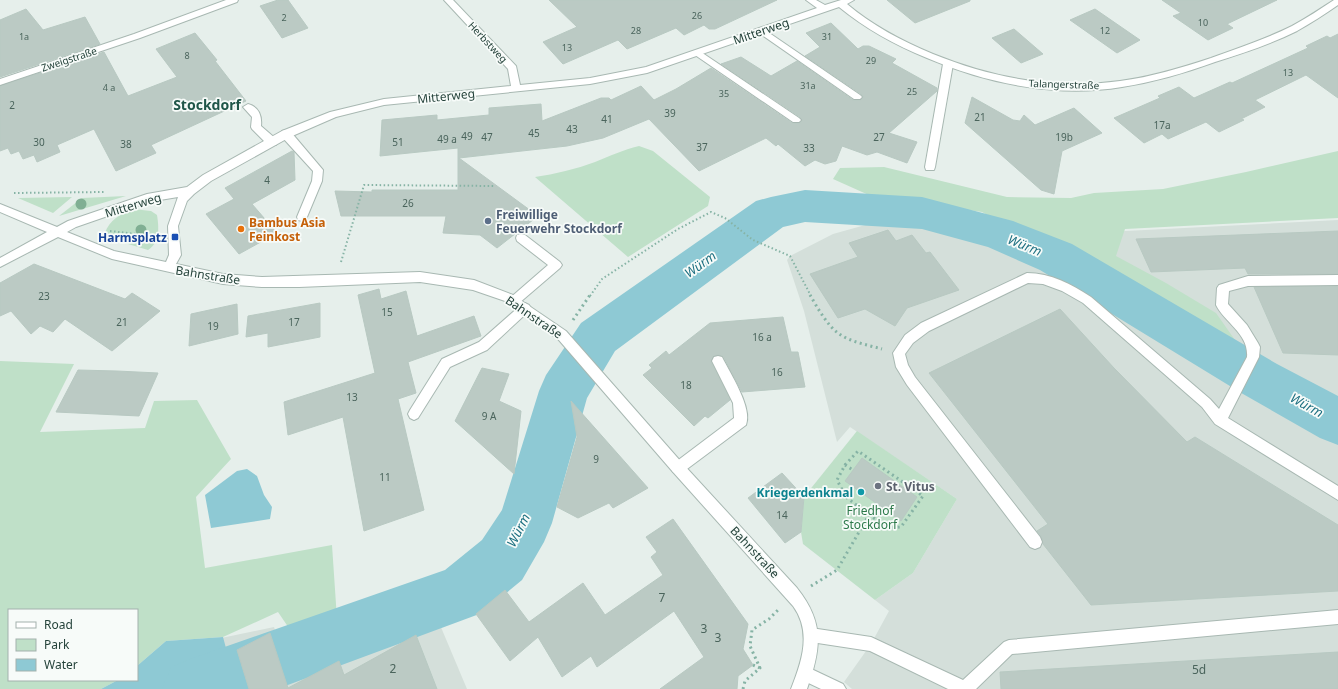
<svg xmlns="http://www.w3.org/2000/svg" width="1338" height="689" font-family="'Noto Sans',sans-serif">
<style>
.built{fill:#d4dfda}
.green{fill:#bfe0c8}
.water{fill:#8ec9d4}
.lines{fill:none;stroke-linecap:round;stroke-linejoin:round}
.river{fill:#8ec9d4;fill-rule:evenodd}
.building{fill:#bbcac4;stroke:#b8c9c2}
.lane-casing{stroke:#a8b8b2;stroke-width:2}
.street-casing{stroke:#a8b8b2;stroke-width:2}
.path-far1{stroke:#86b3a5;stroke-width:2;stroke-dasharray:1.5 2.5;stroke-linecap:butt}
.path{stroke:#86b3a5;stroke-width:3;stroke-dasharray:2 3.5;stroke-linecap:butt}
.lane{fill:#fff;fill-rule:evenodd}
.street{fill:#fff;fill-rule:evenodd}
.tree{fill:#80af93}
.service-dot{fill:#5c6f8a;stroke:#f7fbf9;stroke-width:1.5}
.food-dot{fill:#e8710a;stroke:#f7fbf9;stroke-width:1.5}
.transit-dot{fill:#1a4fb4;stroke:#f7fbf9;stroke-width:1.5}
.worship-dot{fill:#6b7280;stroke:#f7fbf9;stroke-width:1.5}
.culture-dot{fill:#0f9aa8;stroke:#f7fbf9;stroke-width:1.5}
.labels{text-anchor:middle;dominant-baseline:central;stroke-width:3.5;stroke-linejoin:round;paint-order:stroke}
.far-number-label{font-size:9px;fill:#4a645c}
.far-street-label{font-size:10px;fill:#24423a;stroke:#f7fbf9}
.number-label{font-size:10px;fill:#4a645c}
.street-label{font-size:12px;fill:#24423a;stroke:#f7fbf9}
.service-label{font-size:12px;font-weight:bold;fill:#4e5e75;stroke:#f7fbf9;text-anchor:start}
.food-label{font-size:12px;font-weight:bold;fill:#c56008;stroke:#f7fbf9;text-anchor:start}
.transit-label{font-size:12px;font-weight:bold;fill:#164399;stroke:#f7fbf9;text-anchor:end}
.worship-label{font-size:12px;font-weight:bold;fill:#5b616d;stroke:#f7fbf9;text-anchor:start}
.culture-label{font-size:12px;font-weight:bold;fill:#0d838f;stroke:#f7fbf9;text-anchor:end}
.park-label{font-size:12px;fill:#2d7a4b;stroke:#f7fbf9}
.near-number-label{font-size:12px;fill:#4a645c}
.water-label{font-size:13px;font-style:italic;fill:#1c6f80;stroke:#f7fbf9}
.quarter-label{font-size:14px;font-weight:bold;fill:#1f5548;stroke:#f7fbf9}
</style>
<rect width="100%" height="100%" fill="#e6efeb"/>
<g class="built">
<path d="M894 217 1067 234 1338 220V689H852L844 682 871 644 889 611 875 600 913 573 957 499 850 427 837 442 804 311 787 260 790 256 833 234Z"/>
<path d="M435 613 467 689H175L164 650 274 627 282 652 306 643 314 671Z"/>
</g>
<g class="green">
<path d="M639 146 653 151 710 197 708 206 628 257 535 177C555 174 576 169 595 162 610 156 623 150 639 146Z"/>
<path d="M1338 151V218L1125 229 1116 256 1166 283 1216 313 1235 340 1201 335 982 212 871 196 833 179 840 168 884 167 1007 197 1071 198 1094 193 1163 189 1246 172Z"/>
<path d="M126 196 59 216 82 198Z"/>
<path d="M72 197 53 213 18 198Z"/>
<path d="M133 209 151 211 157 215C159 228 160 242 148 250L108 238 105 233C109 220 121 214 133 209Z"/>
<path d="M0 361 74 364 40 432 145 428 154 401 197 400 231 459 196 497 205 568 332 545 337 619 297 640 278 612 223 637 166 641 137 666V610H9V680H118L101 689H0Z"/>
<path d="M857 431 957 499 913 573 875 600 803 544 801 532 804 497Z"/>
</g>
<g class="water">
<path d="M247 469 257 476 264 495 272 507 270 519 211 528 205 495 237 471Z"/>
<path d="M223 637 237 689H101L118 680H137V666L166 641Z"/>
</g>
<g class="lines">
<path class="river" d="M805 190 922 197 1013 221 1072 244 1277 364 1338 396V445L1320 438 1243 394 1040 270 988 247 922 229 805 222 783 227 615 351 587 398 552 523 544 542 522 580 482 613 277 689H162L171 667 193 658 445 570 482 540 502 510 539 391 546 375 581 323 756 201 771 197Z"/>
</g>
<g class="building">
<path d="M278 0H288L308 28 282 38 260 6Z"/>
<path d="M549 0H777L715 29H709L704 25 684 35 676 28 627 49 618 40 563 64 543 42 577 27Z"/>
<path d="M887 0H970V1L915 23Z"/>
<path d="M1162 0H1277L1227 24 1233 28 1208 40 1173 16 1181 13Z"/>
<path d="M26 9 43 30 85 17 100 44 0 77V20Z"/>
<path d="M1095 9 1140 40 1117 53 1070 20Z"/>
<path d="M831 23 858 49 863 46H869L896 59 892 63 937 88V91L889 133 917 142 907 163 877 152 867 155 842 146 836 161 825 164 815 160 805 166 778 144 776 146 766 138 699 171 649 119 603 138 567 146 459 158 538 216 497 248 480 235 443 233 446 216H341L335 191 372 192V190H458V148L380 156 382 120 437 115V120L489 115V108L541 104 542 121 601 98H609L611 100 641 86 654 100 676 89 711 68 792 123H800L802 120 800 117 721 64 741 57 771 76 797 61 853 100H860L864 97 861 94 805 56 820 47 806 33Z"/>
<path d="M1014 29 1043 54 1021 63 992 38Z"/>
<path d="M195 33 217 60 215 61 246 101 151 145 156 153 116 171 94 129 57 145 60 152 37 162 34 155 23 159 19 151 11 154 8 148 0 151V86L104 52 128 96 177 77 156 49Z"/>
<path d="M1338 34V98L1306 75 1255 100 1265 107 1241 119 1244 120 1219 132 1206 122 1168 139 1162 134 1144 143 1114 118 1160 98 1158 96 1179 87 1194 98 1230 82 1232 83 1308 48 1306 46 1327 36 1330 38Z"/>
<path d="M972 97 1013 120 1020 121 1024 115 1035 125 1074 108 1102 133 1062 151 1054 194 1041 190 965 123Z"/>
<path d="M292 151 294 152 295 180 252 204 277 233 239 254 206 214 234 199 225 188Z"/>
<path d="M888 230 896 241 912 235 926 253 930 252 959 290 907 308 895 326 865 309 838 318 810 274 858 257 849 243Z"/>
<path d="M1338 231V274H1248L1245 268 1151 272 1136 239Z"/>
<path d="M34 264 125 299 132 293 160 311 112 351 65 319 53 332 40 326 31 334 11 311 0 316V283Z"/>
<path d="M1338 286V355L1283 353 1254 287Z"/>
<path d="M379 289 381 299 406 291 417 336 474 316 481 336 408 362 416 393 398 399 424 510 364 531 343 417 288 435 284 402 375 373 358 295Z"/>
<path d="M320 303V337L268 347V333L246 337 248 316Z"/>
<path d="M237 304 238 334 189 346 191 314Z"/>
<path d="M1060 309 1114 368 1187 442 1195 437 1338 525V591L1091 605 1043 544 1041 536 1037 531 1048 524 929 373Z"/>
<path d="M783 317 791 352H798L805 387 742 392 723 356 718 355 714 356 711 362 730 400 708 418 705 416 694 426 643 375 652 368 649 365 666 351 669 355 710 323Z"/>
<path d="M482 368 509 374 499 401 521 411 514 474 455 421Z"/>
<path d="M78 370 117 371 158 373 139 416 56 412Z"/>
<path d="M571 401 648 488 613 508 609 503 578 518 557 507 577 437Z"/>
<path d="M862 458 917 497 901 521 845 481Z"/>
<path d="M782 473 804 497 801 532 785 543 748 498Z"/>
<path d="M673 519 748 624 743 649 753 665 738 676 737 689H660L704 657 674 611 597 667 591 656 562 677 538 637 510 661 476 614 505 590 529 622 583 583 605 615 663 575 651 557 657 552 646 537Z"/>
<path d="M270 633 288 688 339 661 344 675 416 635 437 689H249L237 650Z"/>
<path d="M1338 652V689H1001L1000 672Z"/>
</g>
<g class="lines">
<g class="lane-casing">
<g id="lane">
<path d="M762 28 860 95 862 97 860 99H854L759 33 758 31Z"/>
<path d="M698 50 799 118 801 120 799 122H793L695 55 693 53Z"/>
<path d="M948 61 953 64 935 167 934 170H926L925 167 943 64Z"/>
<path d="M248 104C259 107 262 116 261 126L276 139 277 142 276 145H268L252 129 251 127 252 117 243 107Z"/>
<path d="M286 130 290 131 323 170 322 181 307 217 306 220 302 221 298 220 297 217 312 181 313 171 282 137 281 134 282 131Z"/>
<path d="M521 234 525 235 560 262 562 265 560 268 518 304 514 306 510 304 508 301 510 298 548 265 517 241 516 238 517 235Z"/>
<path d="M1027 273C1051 273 1071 284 1091 297L1210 399 1219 409 1247 357C1249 334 1225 323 1216 305L1217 288 1219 285 1248 276 1338 275V285L1248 286 1229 291 1228 304 1247 325 1258 343 1260 347 1259 357 1228 418 1338 486V500L1215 424 1202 407 1083 303 1062 291 1043 284 1028 283 929 331 913 343 905 354 908 365 915 377 1040 537 1042 542 1040 547 1035 549 1030 547 907 385 896 367 893 353 905 335 921 323Z"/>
<path d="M525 303 529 305 531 308 529 311 487 350 450 367 418 418 414 420 410 418 408 414 410 410 442 359 479 342 521 305Z"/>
<path d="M718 356 722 357C730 373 753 408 746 425L683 472 678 474 673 472 671 468 673 464 734 418 733 403 712 361 714 357Z"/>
<path d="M1338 610V624L1012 654 976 689H948L870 651 811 642 806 640 804 635 806 630 811 628 871 637 963 680 1004 642 1009 640Z"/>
<path d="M805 666 843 684 846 689H821L800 679 797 674 800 669Z"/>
</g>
</g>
<g class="street-casing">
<g id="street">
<path d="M226 0H238L237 2 140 38 0 85V79L134 34Z"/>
<path d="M444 0H453L516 66 520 85 590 78 646 67 817 8 806 0H816L825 5 841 0H854L847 4C873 26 902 41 933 54 992 78 1056 90 1120 81 1151 77 1181 68 1211 58 1238 48 1266 39 1292 26 1307 18 1320 9 1334 0H1338V5C1325 14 1311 23 1297 31 1271 44 1243 53 1215 62 1185 73 1154 82 1122 87 1057 98 988 84 927 58 895 45 866 29 839 7L647 73 590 84 384 105 336 117 290 137 211 181 194 194 187 201 178 226 181 255 176 264 223 274 262 277 420 272 474 280 513 295 566 331 683 464 797 588C825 623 821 649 807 689H791C802 661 812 632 793 606L673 472 558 339 505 301 473 290 420 282 299 287H262L223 284 112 259 58 237 0 267V258L47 232 0 212V204L57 227 68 221 147 194 187 187 203 175 282 131 330 112 384 99 511 86 508 69ZM178 197 168 226 169 255 166 262 114 251 67 232 76 227 148 202Z"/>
</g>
</g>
<g class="path-far1">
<path d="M14 193 105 192"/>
<path d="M110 231 155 236"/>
<path d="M341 262 364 185 495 186"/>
<path d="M590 296 602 279 678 229 711 212 725 218 753 240 790 256 811 296"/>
</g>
<g class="path">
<path d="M810 295C817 307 827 325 838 333 850 342 868 345 882 349"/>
<path d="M573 320 590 295"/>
<path d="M845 465 858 451 923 496 901 527 890 528 869 515"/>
<path d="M811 586 837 570 869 515 846 497 837 480 845 465 853 470"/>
<path d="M753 665 760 668"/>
<path d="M743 689 745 681 760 668 750 646 752 630 769 619 778 610"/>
</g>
<use href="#lane" class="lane"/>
<use href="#street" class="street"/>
</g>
<g class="tree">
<circle cx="81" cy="204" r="5.5"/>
<circle cx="141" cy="230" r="5.5"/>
</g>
<circle class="service-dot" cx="488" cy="221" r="4"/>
<circle class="food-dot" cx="241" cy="229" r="4"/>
<rect class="transit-dot" x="171" y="233" width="8" height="8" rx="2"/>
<circle class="worship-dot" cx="878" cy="486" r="4"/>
<circle class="culture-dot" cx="861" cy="492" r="4"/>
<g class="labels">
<g class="far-number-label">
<text x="697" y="15">26</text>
<text x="284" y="17">2</text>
<text x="1203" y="22">10</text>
<text x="636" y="30">28</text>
<text x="1105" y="30">12</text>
<text x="24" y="36">1a</text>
<text x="827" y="36">31</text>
<text x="567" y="47">13</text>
<text x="187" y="55">8</text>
<text x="871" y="60">29</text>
<text x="1288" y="72">13</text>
<text x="808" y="85">31a</text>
<text x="109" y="87">4 a</text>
<text x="912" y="91">25</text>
<text x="724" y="93">35</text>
</g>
<g class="far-street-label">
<text transform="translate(488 42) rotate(47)">Herbstweg</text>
<text transform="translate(69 59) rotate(-18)">Zweigstraße</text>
<text transform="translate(1064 84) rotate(2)">Talangerstraße</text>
</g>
<g class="number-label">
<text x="12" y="105">2</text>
<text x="670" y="113">39</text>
<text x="980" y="117">21</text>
<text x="607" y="119">41</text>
<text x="1162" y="125">17a</text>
<text x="572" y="129">43</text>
<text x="534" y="133">45</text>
<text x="467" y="136">49</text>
<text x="487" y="137">47</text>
<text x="879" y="137">27</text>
<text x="1064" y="137">19b</text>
<text x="447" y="139">49 a</text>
<text x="39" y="142">30</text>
<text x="398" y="142">51</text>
<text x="126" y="144">38</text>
<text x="702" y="147">37</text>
<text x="809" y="148">33</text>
<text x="267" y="180">4</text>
<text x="408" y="203">26</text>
<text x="44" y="296">23</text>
<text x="387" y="312">15</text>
<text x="122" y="322">21</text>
<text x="294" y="322">17</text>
<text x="213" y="326">19</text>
<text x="762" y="337">16 a</text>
<text x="777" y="372">16</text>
<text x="686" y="385">18</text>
<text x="352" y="397">13</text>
<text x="489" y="416">9 A</text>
<text x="596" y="459">9</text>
<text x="385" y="477">11</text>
<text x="782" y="515">14</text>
</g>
<g class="street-label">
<text transform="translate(761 31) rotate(-19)">Mitterweg</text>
<text transform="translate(446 96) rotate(-6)">Mitterweg</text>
<text transform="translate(133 205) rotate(-17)">Mitterweg</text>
<text transform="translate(208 275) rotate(9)">Bahnstraße</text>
<text transform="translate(534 317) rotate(34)">Bahnstraße</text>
<text transform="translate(755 552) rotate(47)">Bahnstraße</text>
</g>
<g class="service-label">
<text x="496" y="214">Freiwillige<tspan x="496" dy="14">Feuerwehr Stockdorf</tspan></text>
</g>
<g class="food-label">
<text x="249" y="222">Bambus Asia<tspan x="249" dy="14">Feinkost</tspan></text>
</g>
<g class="transit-label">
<text x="167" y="237">Harmsplatz</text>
</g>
<g class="worship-label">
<text x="886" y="486">St. Vitus</text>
</g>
<g class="culture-label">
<text x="853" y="492">Kriegerdenkmal</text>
</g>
<g class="park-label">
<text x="870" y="510">Friedhof<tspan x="870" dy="14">Stockdorf</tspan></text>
</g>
<g class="near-number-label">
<text x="662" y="597">7</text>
<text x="704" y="628">3</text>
<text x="718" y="637">3</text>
<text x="393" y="668">2</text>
<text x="1199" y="669">5d</text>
</g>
<g class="water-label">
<text transform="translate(1025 245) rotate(22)">Würm</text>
<text transform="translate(700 264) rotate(-36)">Würm</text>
<text transform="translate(1307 405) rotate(29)">Würm</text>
<text transform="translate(518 530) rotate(-63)">Würm</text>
</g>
<g class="quarter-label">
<text x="207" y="104">Stockdorf</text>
</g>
</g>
<rect x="8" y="609" width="130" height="72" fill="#f7fbf9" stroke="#a3b1ad"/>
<rect x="16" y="622" width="20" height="6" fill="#ffffff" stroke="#a3b1ad"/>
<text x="44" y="629" font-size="12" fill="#24423a">Road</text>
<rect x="16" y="639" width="20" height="12" fill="#bfe0c8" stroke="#a3b1ad"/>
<text x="44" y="649" font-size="12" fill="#24423a">Park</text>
<rect x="16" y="659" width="20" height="12" fill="#8ec9d4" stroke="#a3b1ad"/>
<text x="44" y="669" font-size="12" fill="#24423a">Water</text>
</svg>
